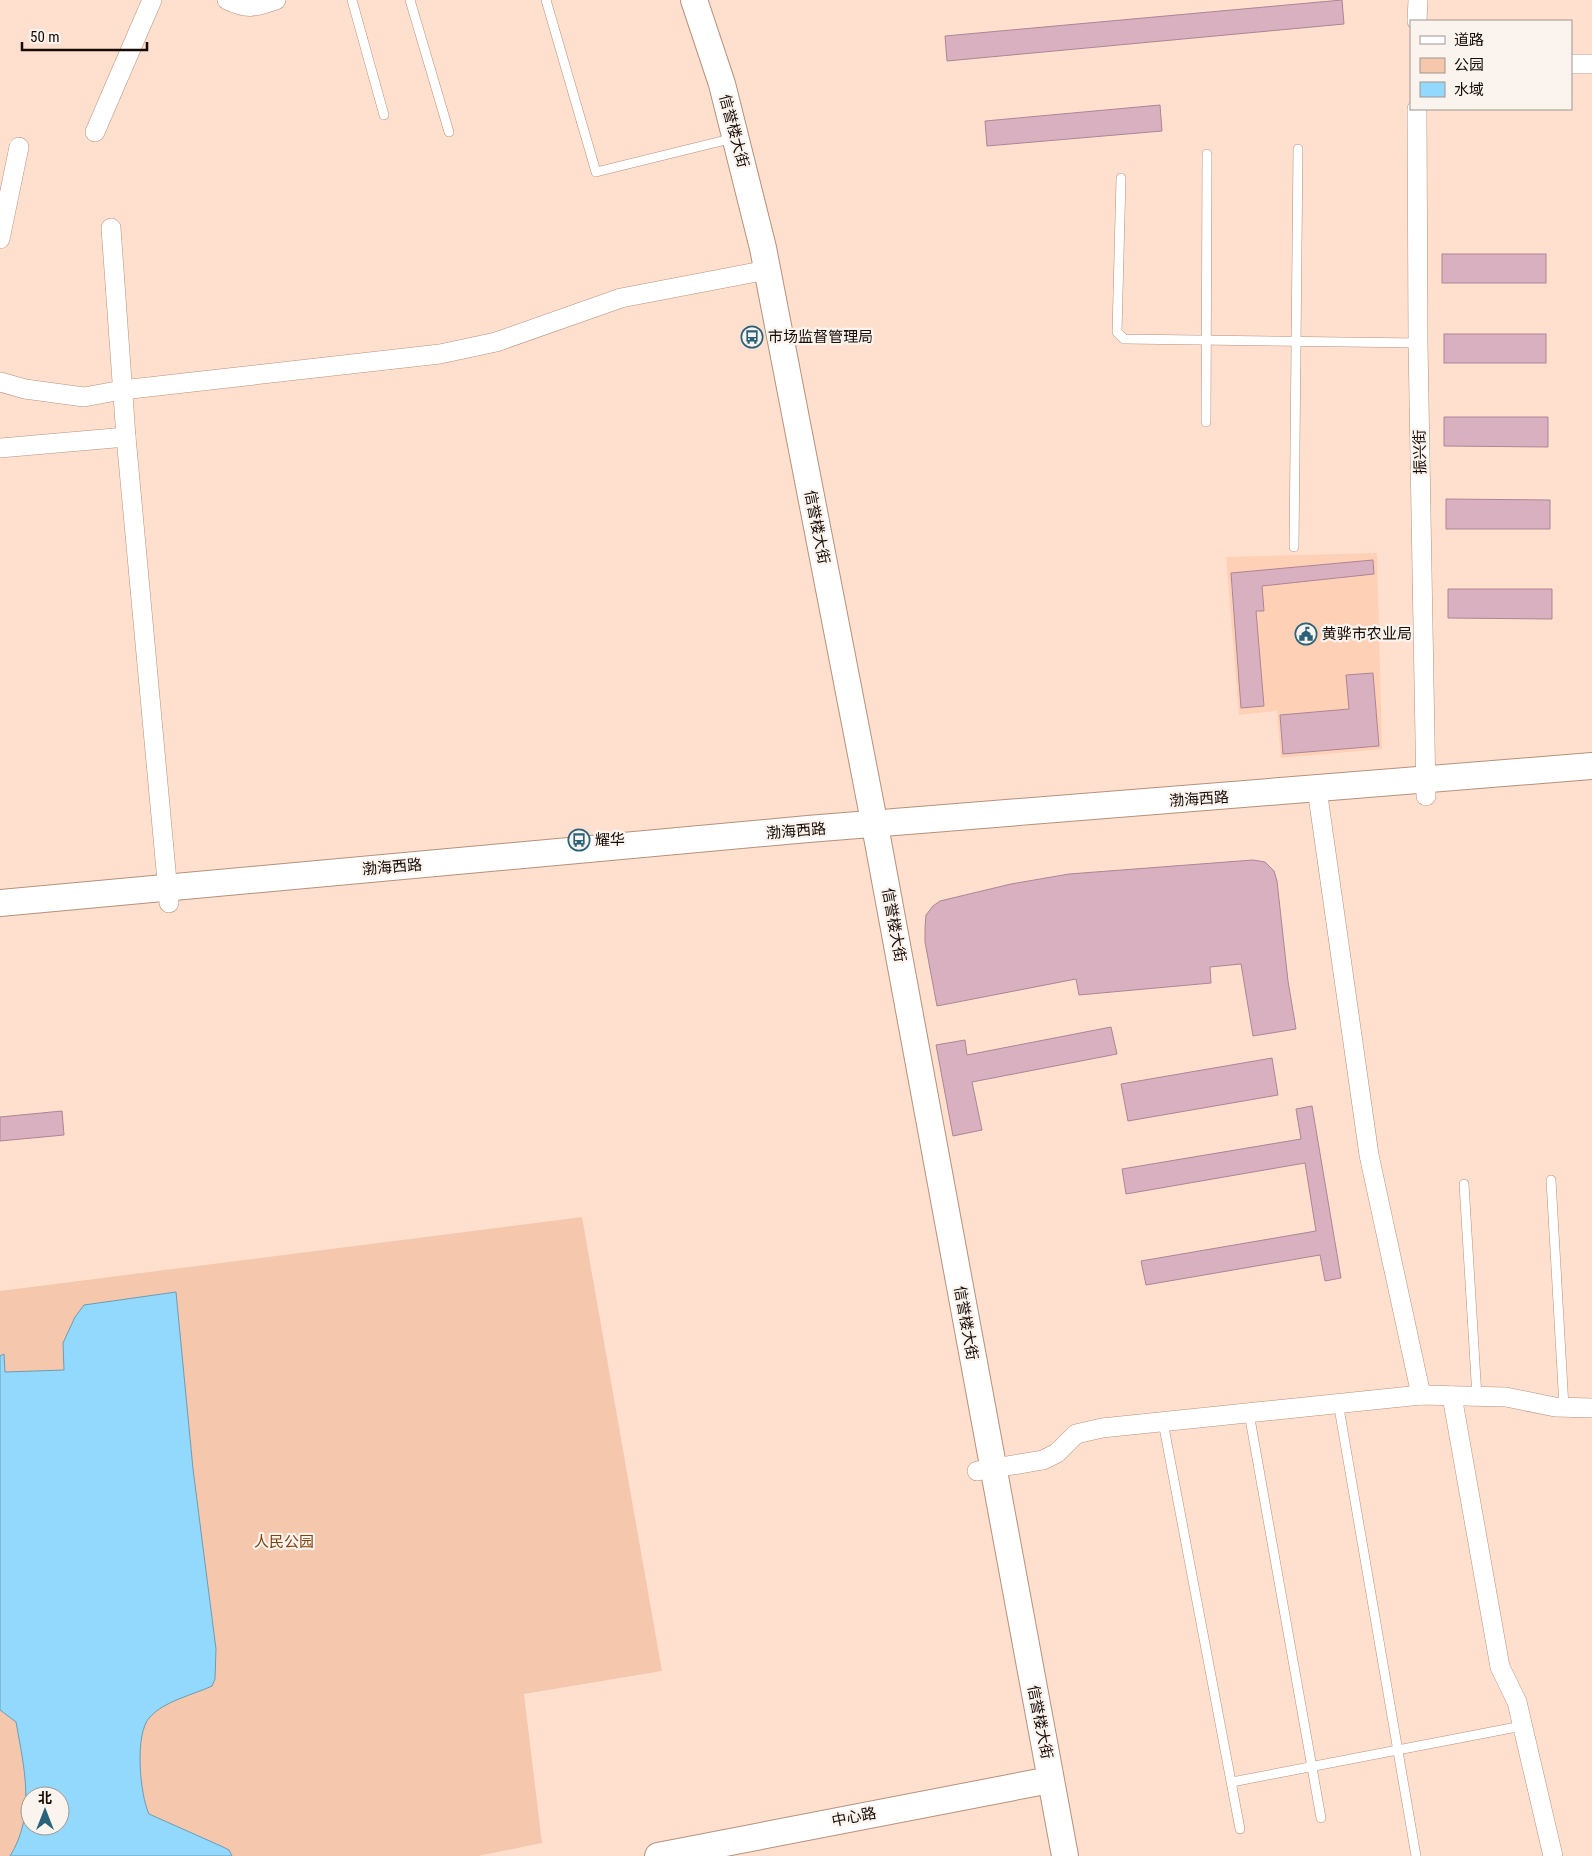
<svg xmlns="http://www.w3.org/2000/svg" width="1592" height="1856" font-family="'Roboto Condensed','Noto Sans SC',sans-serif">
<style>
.built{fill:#fed1b7}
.green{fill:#f5c8ad;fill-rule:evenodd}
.water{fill:#93d9fd;stroke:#6e9bb2;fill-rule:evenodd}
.building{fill:#d9b0c0;stroke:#ac8595}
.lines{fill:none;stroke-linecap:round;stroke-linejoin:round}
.lane-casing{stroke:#b4917c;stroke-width:10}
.street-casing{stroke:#b4917c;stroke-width:20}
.secondary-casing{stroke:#b4917c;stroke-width:28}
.lane{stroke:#fff;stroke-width:9}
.street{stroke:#fff;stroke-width:19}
.secondary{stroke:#fff;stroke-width:26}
.labels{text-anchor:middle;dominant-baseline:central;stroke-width:4.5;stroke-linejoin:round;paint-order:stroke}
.street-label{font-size:15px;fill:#170b04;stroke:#faf3ee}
.poi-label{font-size:15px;fill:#170b04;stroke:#faf3ee;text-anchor:start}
.park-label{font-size:15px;fill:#84410a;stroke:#faf3ee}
</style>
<rect width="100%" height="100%" fill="#ffe0ce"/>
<path class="built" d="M1377 553 1382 749 1281 758 1277 711 1239 715 1226 557Z"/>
<path class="green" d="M582 1217 662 1671 524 1694 542 1843 478 1856H0V1291ZM30 1796H60V1826H30Z"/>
<path class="water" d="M176 1292 193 1469 216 1649 215 1679 212 1686C193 1695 164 1701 150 1717 134 1733 140 1795 149 1814L221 1846 229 1850 232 1856H10C36 1815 24 1767 16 1722L0 1710V1356L4 1354 5 1372 64 1370 63 1343 75 1317 84 1305ZM30 1796H60V1826H30Z"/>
<g class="building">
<path d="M1342 0 1344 24 947 61 945 36Z"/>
<path d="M1160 105 1162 131 987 146 985 121Z"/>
<rect x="1442" y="254" width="104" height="29"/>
<rect x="1444" y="334" width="102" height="29"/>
<path d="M1444 417H1548V447L1444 446Z"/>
<path d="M1446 499 1550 500V529H1446Z"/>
<path d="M1373 560 1374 574 1262 586 1264 611H1256L1264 706 1241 708 1231 573Z"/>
<path d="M1448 589H1552V619L1448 618Z"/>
<path d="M1373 673 1379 746 1283 754 1280 715 1349 709 1346 675Z"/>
<path d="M1253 860 1265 862 1274 871 1277 881 1288 981 1296 1029 1253 1036 1241 964 1210 967 1211 983 1079 995 1076 979 937 1006 925 942V928L926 915 933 906 940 901 1011 884 1069 874Z"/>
<path d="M1111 1027 1117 1054 972 1082 982 1130 953 1136 936 1045 965 1040 967 1055Z"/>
<path d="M1272 1058 1278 1095 1128 1121 1121 1084Z"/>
<path d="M1312 1106 1341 1278 1325 1281 1320 1255 1146 1285 1141 1261 1316 1231 1305 1163 1126 1194 1122 1169 1301 1139 1296 1109Z"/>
<path d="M62 1111 64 1135 0 1141V1117Z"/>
</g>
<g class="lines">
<g class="lane-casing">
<g id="lane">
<path d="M352 0 384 115"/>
<path d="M410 0 449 132"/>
<path d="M546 0 596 172 734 138"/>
<path d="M1121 178 1117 332 1124 339 1418 343"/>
<path d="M1206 422 1207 154"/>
<path d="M1294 547 1298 149"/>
<path d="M1551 1180 1564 1407"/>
<path d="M1464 1184 1477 1397"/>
<path d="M1338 1402 1416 1856"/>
<path d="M1249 1413 1321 1818"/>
<path d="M1163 1422 1240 1829"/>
<path d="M1232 1782 1522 1726"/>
</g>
</g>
<g class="street-casing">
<g id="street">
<path d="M227 0C248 10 255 7 276 0"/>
<path d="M1417 21 1418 0"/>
<path d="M1571 64H1592"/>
<path d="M1417 109 1418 343 1426 796"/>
<path d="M95 132 152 0"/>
<path d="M111 228 126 437 169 903"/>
<path d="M0 239 19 147"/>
<path d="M0 382 25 389 84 397 122 390 440 354 496 342 621 298 767 270"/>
<path d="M0 448 126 437"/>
<path d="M1317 789 1369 1155 1421 1395"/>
<path d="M1452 1396 1500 1667 1517 1702 1553 1856"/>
<path d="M977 1471 1043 1460 1057 1453 1076 1434 1102 1428 1421 1395 1506 1397 1555 1407 1592 1408"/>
</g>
</g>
<g class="secondary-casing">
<g id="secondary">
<path d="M694 0 722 84 763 248 878 842 1065 1856"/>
<path d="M0 903 808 829 1592 766"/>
<path d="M658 1856 1050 1780"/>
</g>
</g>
<use href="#lane" class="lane"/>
<use href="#street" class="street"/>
<use href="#secondary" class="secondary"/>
</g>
<defs>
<g id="bus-ring" transform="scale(1.125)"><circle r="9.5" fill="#faf3ee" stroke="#2a617b" stroke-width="1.5"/><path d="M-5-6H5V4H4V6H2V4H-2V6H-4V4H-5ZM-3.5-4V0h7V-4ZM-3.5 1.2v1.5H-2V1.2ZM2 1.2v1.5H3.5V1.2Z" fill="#2a617b"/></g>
<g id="civic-ring" transform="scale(1.125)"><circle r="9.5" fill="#faf3ee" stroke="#2a617b" stroke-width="1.5"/><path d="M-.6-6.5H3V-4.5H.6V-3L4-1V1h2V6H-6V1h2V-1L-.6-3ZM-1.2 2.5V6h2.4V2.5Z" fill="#2a617b"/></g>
</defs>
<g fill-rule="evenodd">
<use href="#bus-ring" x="752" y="337"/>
<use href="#civic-ring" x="1306" y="634"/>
<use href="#bus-ring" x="579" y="840"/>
</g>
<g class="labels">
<g class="street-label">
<text transform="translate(734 131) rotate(75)">信誉楼大街</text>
<text transform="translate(1420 452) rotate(-91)">振兴街</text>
<text transform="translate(817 527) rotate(79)">信誉楼大街</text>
<text transform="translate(1199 799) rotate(-4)">渤海西路</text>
<text transform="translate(796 831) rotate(-5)">渤海西路</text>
<text transform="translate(392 867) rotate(-5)">渤海西路</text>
<text transform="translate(894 925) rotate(80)">信誉楼大街</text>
<text transform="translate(966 1323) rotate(80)">信誉楼大街</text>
<text transform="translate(1040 1722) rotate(79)">信誉楼大街</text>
<text transform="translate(854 1817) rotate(-11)">中心路</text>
</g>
<g class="poi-label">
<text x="768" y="337">市场监督管理局</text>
<text x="1322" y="634">黄骅市农业局</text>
<text x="595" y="840">耀华</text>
</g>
<g class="park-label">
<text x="284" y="1542">人民公园</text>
</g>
</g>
<rect x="1410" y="20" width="162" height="90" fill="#faf3ee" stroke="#9f9690"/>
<rect x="1420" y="36" width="25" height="8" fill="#ffffff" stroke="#9f9690"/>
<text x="1454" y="45" font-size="15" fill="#170b04">道路</text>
<rect x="1420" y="58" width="25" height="15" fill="#f5c8ad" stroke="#9f9690"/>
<text x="1454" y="70" font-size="15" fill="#170b04">公园</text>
<rect x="1420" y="82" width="25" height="15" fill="#93d9fd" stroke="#9f9690"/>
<text x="1454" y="95" font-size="15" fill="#170b04">水域</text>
<g transform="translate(45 1811)"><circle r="24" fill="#faf3ee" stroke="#9f9690"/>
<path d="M0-4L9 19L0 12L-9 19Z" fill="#2a617b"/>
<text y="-8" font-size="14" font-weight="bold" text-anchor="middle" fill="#170b04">北</text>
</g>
<path d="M22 42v8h125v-8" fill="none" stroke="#170b04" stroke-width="2.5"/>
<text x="30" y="42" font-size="15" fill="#170b04" stroke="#faf3ee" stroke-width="4" paint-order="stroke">50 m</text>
</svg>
